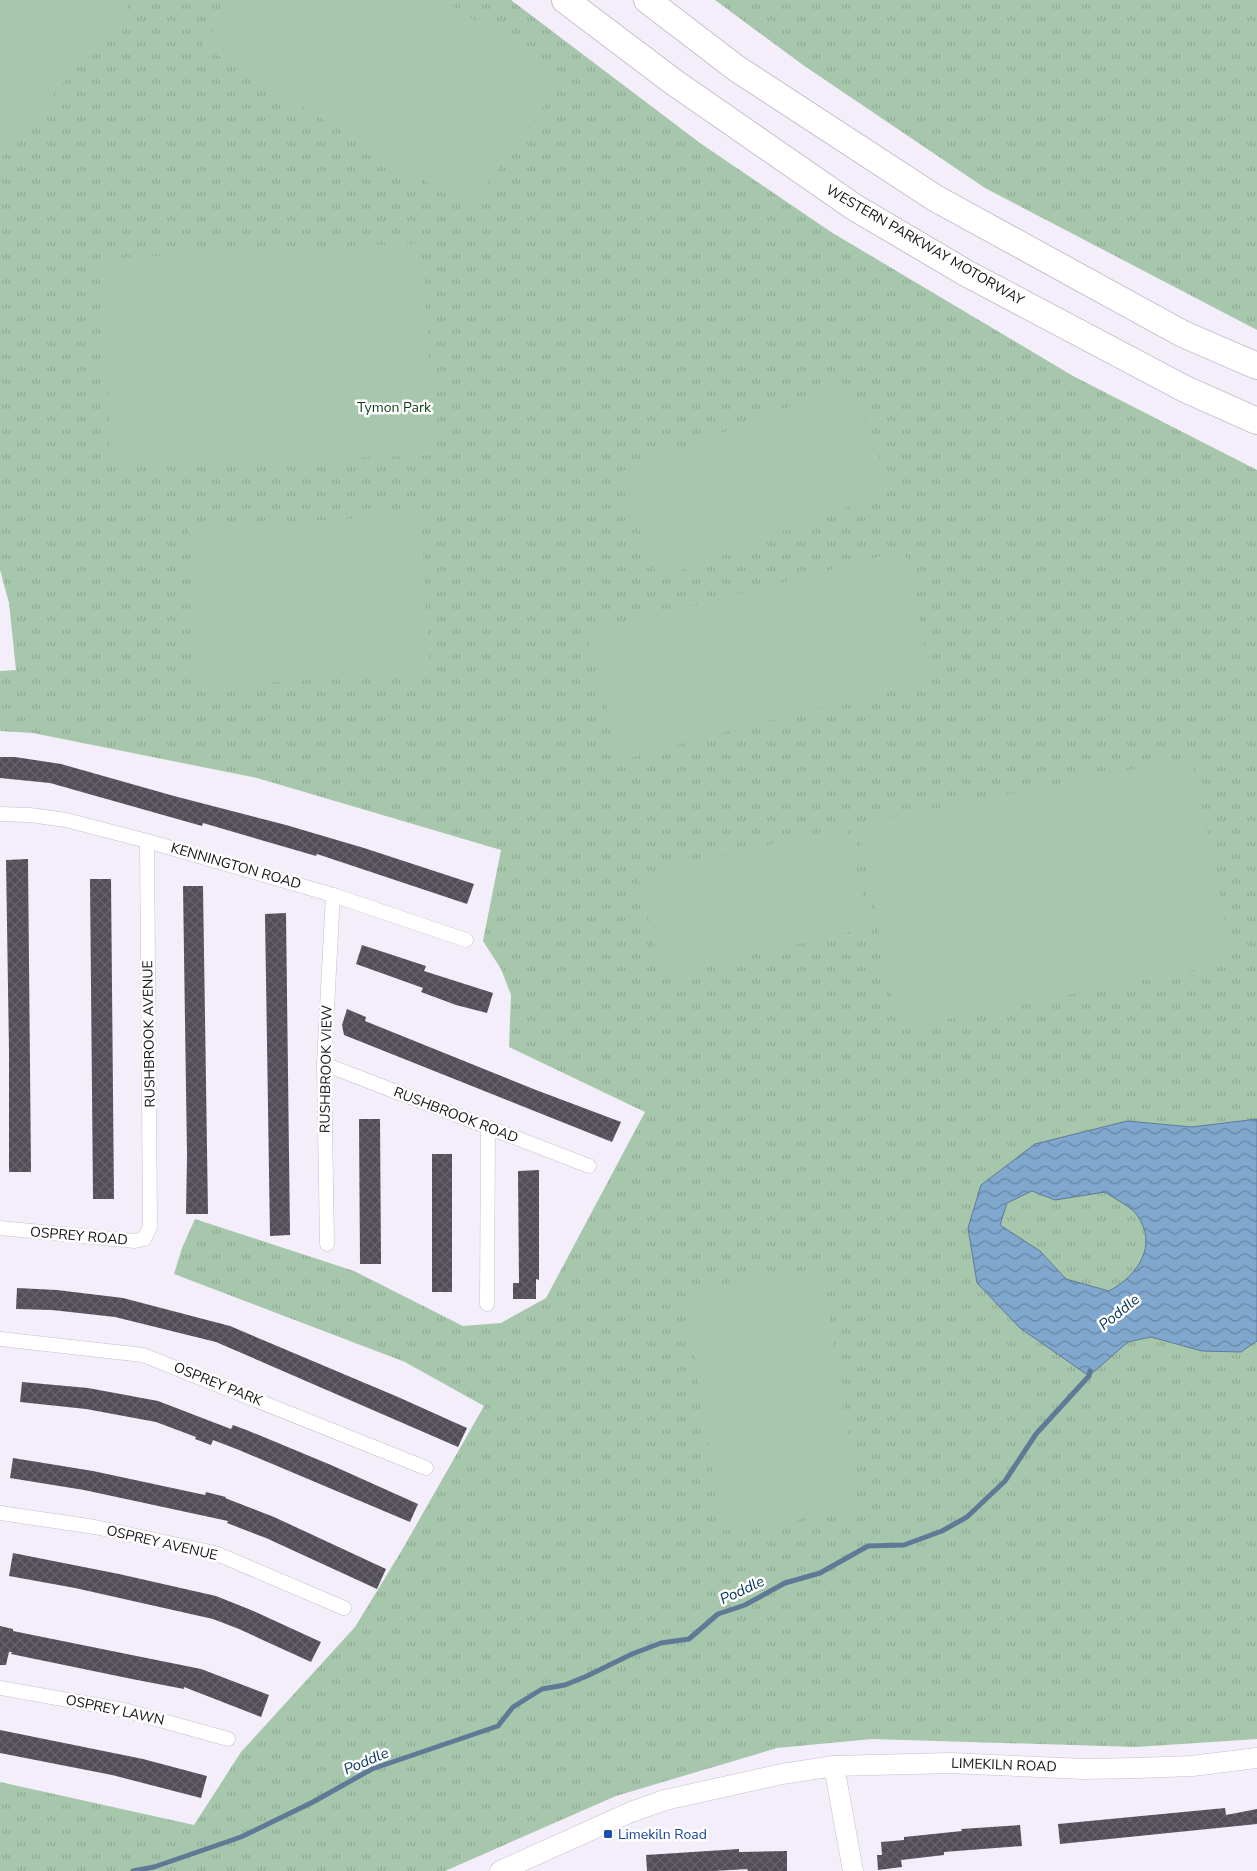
<svg xmlns="http://www.w3.org/2000/svg" width="1257" height="1871" font-family="'Nunito Sans',sans-serif">
<style>
.park{fill:url(#park-tufts)}
.pitch{fill:#a7c7ac}
.water{fill:url(#water-waves);stroke:#5f7a96;fill-rule:evenodd}
.lines{fill:none;stroke-linecap:round;stroke-linejoin:round}
.stream{stroke:#5f7a96;stroke-width:5}
.building{fill:url(#building-cross-hatch)}
.street-casing{stroke:#c5c0cc;stroke-width:15}
.secondary-casing{stroke:#c5c0cc;stroke-width:21}
.highway-casing{stroke:#c5c0cc;stroke-width:28}
.street{stroke:#fff;stroke-width:14}
.secondary{stroke:#fff;stroke-width:20}
.highway{stroke:#fff;stroke-width:26}
.transit-dot{fill:#1a4fb4;stroke:#fefefe;stroke-width:2}
.labels{text-anchor:middle;dominant-baseline:central;stroke-width:5;stroke-linejoin:round;paint-order:stroke}
.street-label{font-size:14px;fill:#131115;stroke:#fefefe}
.park-label{font-size:14px;fill:#0a3c19;stroke:#fefefe}
.transit-label{font-size:14px;fill:#164399;stroke:#fefefe;text-anchor:start}
.water-label{font-size:15px;font-style:italic;fill:#053558;stroke:#fefefe}
</style>
<defs>
<pattern id="park-tufts" width="24" height="20" patternUnits="userSpaceOnUse" patternTransform="scale(1.25)"><rect width="24" height="20" fill="#a7c7ac"/><path d="M3 7l-1-3M5 7V3M7 7l1-3M15 17l-1-3M17 17v-4M19 17l1-3" fill="none" stroke="#8faa93"/></pattern>
<pattern id="water-waves" width="16" height="10" patternUnits="userSpaceOnUse" patternTransform="scale(1.25)"><rect width="16" height="10" fill="#80a7cd"/><path d="M0 5q4-4 8 0t8 0" fill="none" stroke="#6887a5"/></pattern>
<pattern id="building-cross-hatch" width="8" height="8" patternUnits="userSpaceOnUse" patternTransform="scale(1.25)"><rect width="8" height="8" fill="#524e58"/><path d="M0 0l8 8M0 8l8-8" fill="none" stroke="#66636b"/></pattern>
</defs>
<rect width="100%" height="100%" fill="#f3eefa"/>
<g class="park">
<path d="M0 0H511L700 143 831 232 1073 376 1257 470V1739L1136 1747 872 1739 777 1748 616 1796 445 1871H0V1782L194 1825 241 1752 355 1627 402 1550 484 1406 405 1362 174 1274 182 1248 195 1219 354 1271 463 1326 501 1323 546 1298 645 1112 509 1047 511 995 501 969 483 941 501 850 257 778 33 733 0 731V671L16 670 9 603 0 570Z"/>
<path d="M715 0H1257V330L985 188 803 65Z"/>
</g>
<g class="pitch">
<path d="M0 0H133L0 158Z"/>
<path d="M236 0H444L564 79 470 208 202 46Z"/>
<path d="M421 243 436 455 112 466 100 259Z"/>
<path d="M851 383 892 490 658 579 617 473Z"/>
<path d="M421 515 430 674 197 686 189 527Z"/>
<path d="M905 550 931 678 621 760 587 634Z"/>
<path d="M1192 758 1233 962 898 1029 857 824Z"/>
<path d="M846 826 870 927 662 976 638 876Z"/>
<path d="M822 1268 859 1510 721 1531 685 1290Z"/>
</g>
<path class="water" d="M1257 1119V1341L1241 1352 1202 1351 1151 1337 1128 1342 1089 1376 1020 1328 977 1283 968 1228 981 1185 1035 1144 1127 1121 1192 1127ZM1032 1191 1055 1200 1105 1192C1113 1198 1132 1207 1137 1215 1159 1246 1137 1276 1109 1291L1066 1279 1040 1251 1000 1225 1007 1203Z"/>
<g class="lines">
<path class="stream" d="M133 1871 154 1867 241 1837 313 1802 372 1769 498 1726 513 1707 542 1689 565 1685 587 1676 632 1654 661 1643 689 1639 718 1614 745 1605 785 1583 820 1573 868 1546 904 1545 942 1531 967 1517 1005 1481 1036 1434 1089 1376 1090 1371"/>
</g>
<g class="building">
<path d="M0 757H15L61 764 174 796 286 825 364 848 474 884 467 904 317 854 316 856 203 823 202 826 50 783 0 778Z"/>
<path d="M28 859 31 1172H9V1051L6 860Z"/>
<path d="M90 879H111L114 1199H93Z"/>
<path d="M183 886H203L208 1214H186L187 1155Z"/>
<path d="M286 913 290 1235 270 1236 265 914Z"/>
<path d="M362 945 426 966 424 971 493 993 487 1013 456 1005 421 992 423 988 356 964Z"/>
<path d="M347 1009 366 1017 365 1021 536 1090 621 1122 612 1142 344 1035 342 1025Z"/>
<path d="M359 1119H380L381 1264H360Z"/>
<rect x="432" y="1154" width="20" height="138"/>
<path d="M539 1170V1280L536 1279V1299H513V1283H519L518 1171Z"/>
<path d="M17 1288 57 1290 123 1298 230 1326 398 1397 467 1428 458 1447 216 1342 115 1317 52 1310 16 1309Z"/>
<path d="M22 1382 88 1388 158 1401 231 1429 233 1425 249 1431 331 1465 418 1504 410 1522 239 1450 213 1440 211 1445 195 1439 196 1437 156 1422 86 1409 20 1402Z"/>
<path d="M13 1458 93 1471 205 1495 206 1492 226 1497 225 1498 274 1517 386 1569 377 1589 266 1538 227 1523 228 1521 84 1490 10 1478Z"/>
<path d="M13 1553 119 1574 216 1596 251 1610 321 1642 311 1662 239 1629 213 1619 75 1588 9 1576Z"/>
<path d="M0 1626 13 1629V1631L201 1669 269 1695 261 1717 184 1687V1689L132 1679 11 1654 12 1652H9L6 1665H0Z"/>
<path d="M0 1730 143 1759 207 1776 201 1798 112 1775 0 1753Z"/>
<path d="M1225 1808 1226 1815 1257 1809V1824L1060 1844 1058 1824Z"/>
<path d="M1020 1825 1022 1846 944 1852V1855L901 1860 902 1867 878 1870 877 1855H882L881 1842 904 1840V1837L962 1831 961 1829Z"/>
<path d="M739 1849V1852L787 1851V1871H748L747 1869 714 1871H647L646 1855Z"/>
</g>
<g class="lines">
<g class="street-casing">
<g id="street">
<path d="M0 814 30 815 66 820 147 841 333 895 466 940"/>
<path d="M324 1064 589 1166"/>
<path d="M0 1228 135 1241 144 1239 150 1227 147 841"/>
<path d="M327 1244 324 1064 333 895"/>
<path d="M487 1304 488 1128"/>
<path d="M0 1339 143 1355 426 1468"/>
<path d="M0 1513 95 1527 215 1553 344 1608"/>
<path d="M0 1688 124 1710 228 1739"/>
</g>
</g>
<g class="secondary-casing">
<g id="secondary">
<path d="M834 1766 853 1871"/>
<path d="M500 1871 631 1812 665 1800 782 1774 834 1766 950 1763 1085 1769 1137 1768 1192 1766 1257 1758"/>
</g>
</g>
<g class="highway-casing">
<g id="highway">
<path d="M565 0 675 83 854 207 966 273 1185 389 1257 421"/>
<path d="M647 0 736 68 935 198 1183 334 1257 366"/>
</g>
</g>
<use href="#street" class="street"/>
<use href="#secondary" class="secondary"/>
<use href="#highway" class="highway"/>
</g>
<rect class="transit-dot" x="603" y="1829" width="10" height="10" rx="2.5"/>
<g class="labels">
<g class="street-label">
<text transform="translate(925 245) rotate(30)">WESTERN PARKWAY MOTORWAY</text>
<text transform="translate(236 866) rotate(16)">KENNINGTON ROAD</text>
<text transform="translate(149 1034) rotate(-91)">RUSHBROOK AVENUE</text>
<text transform="translate(326 1069) rotate(-89)">RUSHBROOK VIEW</text>
<text transform="translate(456 1115) rotate(21)">RUSHBROOK ROAD</text>
<text transform="translate(79 1236) rotate(5)">OSPREY ROAD</text>
<text transform="translate(218 1384) rotate(22)">OSPREY PARK</text>
<text transform="translate(162 1543) rotate(13)">OSPREY AVENUE</text>
<text transform="translate(115 1710) rotate(12)">OSPREY LAWN</text>
<text transform="translate(1004 1765) rotate(2)">LIMEKILN ROAD</text>
</g>
<g class="park-label">
<text x="394" y="407">Tymon Park</text>
</g>
<g class="transit-label">
<text x="618" y="1834">Limekiln Road</text>
</g>
<g class="water-label">
<text transform="translate(1119 1312) rotate(-39)">Poddle</text>
<text transform="translate(742 1590) rotate(-25)">Poddle</text>
<text transform="translate(366 1761) rotate(-23)">Poddle</text>
</g>
</g>
</svg>
